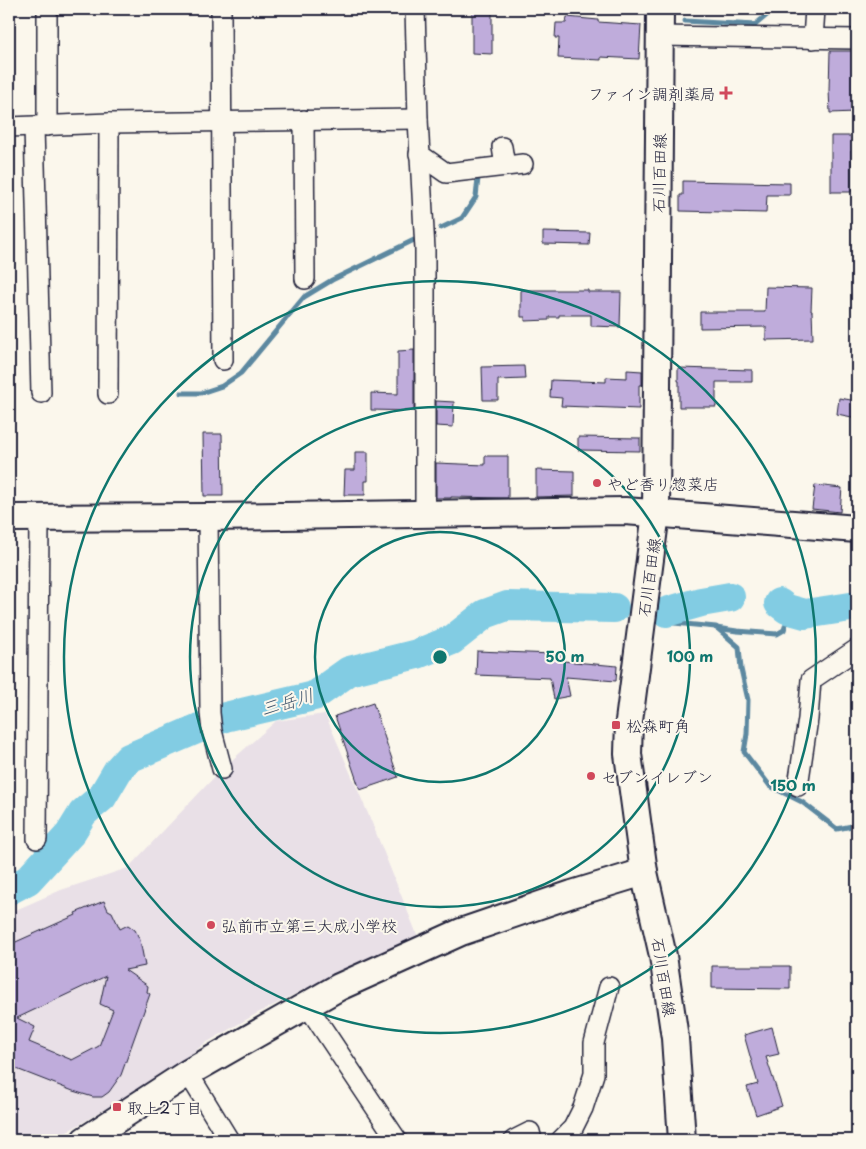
<svg xmlns="http://www.w3.org/2000/svg" width="866" height="1149" font-family="'Playpen Sans','Klee One',sans-serif">
<style>
.built{fill:#e9e0e7}
.lines{fill:none;stroke-linecap:round;stroke-linejoin:round}
.stream{stroke:#5c88a0;stroke-width:5}
.river{stroke:#82cce3;stroke-width:30}
.building{fill:#bfacdb;stroke:#22223b;fill-rule:evenodd}
.street-casing{stroke:#22223b;stroke-width:22}
.secondary-casing{stroke:#22223b;stroke-width:30}
.street{stroke:#fbf7ec;stroke-width:19}
.secondary{stroke:#fbf7ec;stroke-width:26}
.ring{fill:none;stroke:#0f766e;stroke-width:2.5}
.poi-dot{fill:#d1495b;stroke:#fbf7ec;stroke-width:2}
.labels{text-anchor:middle;dominant-baseline:central;stroke-width:4;stroke-linejoin:round;paint-order:stroke}
.poi-label{font-size:16px;fill:#22223b;stroke:#fbf7ec;text-anchor:start}
.street-label{font-size:16px;fill:#22223b;stroke:#fbf7ec}
.water-label{font-size:18px;font-style:italic;fill:#3f556d;stroke:#fbf7ec}
.centre{fill:#0f766e;stroke:#fbf7ec;stroke-width:2.5}
.ring-label{font-size:15px;text-anchor:middle;font-weight:bold;fill:#0f766e;stroke:#fbf7ec;stroke-width:4;stroke-linejoin:round;paint-order:stroke}
</style>
<rect width="100%" height="100%" fill="#fbf7ec"/>
<filter id="ink" filterUnits="userSpaceOnUse"><feTurbulence type="fractalNoise" baseFrequency=".02" numOctaves="2"/><feDisplacementMap in="SourceGraphic" scale="10" xChannelSelector="R" yChannelSelector="G"/><feConvolveMatrix kernelMatrix="1 2 1 2 8 2 1 2 1" color-interpolation-filters="sRGB"/></filter>
<g filter="url(#ink)">
<path class="built" d="M325 714 372 823 418 937 344 969 256 1014 204 1044 174 1068 53 1140H9V913L61 890 128 868 222 769 276 721Z"/>
<g class="lines">
<g class="stream">
<path d="M685 21 755 25 774 9"/>
<path d="M441 228 462 218 476 197 478 178"/>
<path d="M181 393H201L222 386 241 373 304 297 332 280 414 240"/>
<path d="M674 623 716 627 739 647 741 669 748 700 747 734 744 752 770 786 802 802 837 829 857 825"/>
<path d="M716 628 737 631 777 634 784 630 788 617 795 612"/>
</g>
<g class="river">
<path d="M779 603 787 609 805 614 857 606"/>
<path d="M666 612 701 602 730 597"/>
<path d="M9 890 28 880 70 834 83 813 102 797 118 770 129 758 225 717 314 696 349 671 417 654 452 640 485 614 507 606 614 608"/>
</g>
</g>
<g class="building">
<path d="M472 9H492V54L472 53Z"/>
<path d="M567 17 598 20V22L641 25 639 59 601 57V60L558 58 559 38H555L556 23H566Z"/>
<path d="M830 51H857V68H853L854 75H853L855 112 830 113 829 90Z"/>
<path d="M831 136H857V151H851V192H831Z"/>
<path d="M683 181 790 183V195H767L766 213 680 211V195H683Z"/>
<path d="M543 232 590 233 589 245 543 244Z"/>
<path d="M766 287 812 288 811 311H812L813 339 766 340V327L700 328V312H765Z"/>
<path d="M521 290H588V292H621L620 327 591 326V315H559V317H549V320L525 321V317H521Z"/>
<path d="M414 350V411L371 410V393L398 394V351Z"/>
<path d="M524 366 525 379 498 380V400H483L482 367Z"/>
<path d="M678 368 752 370V382H716V407H679V381H678Z"/>
<path d="M627 370 642 371V385H639V409L561 406 562 398 550 397 551 380 606 382V377L627 378Z"/>
<path d="M839 398 857 401V418L837 414Z"/>
<path d="M436 401 454 402 453 427 436 426Z"/>
<path d="M203 434H222L223 496H204Z"/>
<path d="M578 437 640 438V451L578 450Z"/>
<path d="M355 452H368V481H365V495H344L345 470H355Z"/>
<path d="M485 456H508V498L451 497V498H436V463L485 465Z"/>
<path d="M536 470 574 471V496L536 497Z"/>
<path d="M815 485 842 488 840 512 812 509Z"/>
<path d="M477 651 553 654 561 653 563 661 617 666 616 681 566 677 570 696 554 699 550 678 476 675Z"/>
<path d="M373 703 398 777 360 790 335 716Z"/>
<path d="M104 901 108 910 112 912 120 929 128 925 135 930 140 940 145 966 125 970 148 986 147 992 150 994 121 1075 109 1092 102 1097H93L73 1091 9 1066V945L76 915 75 913ZM106 976 100 1004 113 1010 99 1046 72 1060 29 1042 35 1027 17 1018Z"/>
<path d="M712 966H790V989L712 988Z"/>
<path d="M772 1027 779 1054 766 1057 782 1106 756 1115 747 1087 758 1084 744 1035Z"/>
</g>
<g class="lines">
<g class="street-casing">
<g id="street">
<path d="M221 9 223 360"/>
<path d="M415 9 418 119 425 250V514"/>
<path d="M660 36 857 39"/>
<path d="M813 39 815 9"/>
<path d="M304 120 305 279"/>
<path d="M47 126V9"/>
<path d="M9 127 109 123 418 119"/>
<path d="M34 127 41 393"/>
<path d="M502 147 505 166"/>
<path d="M419 154 446 173 523 164"/>
<path d="M108 394 109 123"/>
<path d="M208 517 210 713 212 731 222 769"/>
<path d="M798 786 808 719 811 680 857 649"/>
<path d="M37 839 39 518"/>
<path d="M307 1005 397 1140"/>
<path d="M188 1073 229 1140"/>
<path d="M514 1140 530 1132 532 1140"/>
<path d="M561 1140 573 1128 583 1108 594 1074V1043L609 987"/>
</g>
</g>
<g class="secondary-casing">
<g id="secondary">
<path d="M660 9 656 513 629 721 628 754 644 872 663 956 675 1038 682 1140"/>
<path d="M9 518 208 517 625 511 857 529"/>
<path d="M85 1140 188 1073 339 987 461 932 572 894 644 872"/>
</g>
</g>
<use href="#street" class="street"/>
<use href="#secondary" class="secondary"/>
</g>
</g>
<g class="ring">
<circle cx="440" cy="657" r="125"/>
<circle cx="440" cy="657" r="250"/>
<circle cx="440" cy="657" r="376"/>
</g>
<g class="poi-dot">
<path d="M723.5 85.5h5v5h5v5h-5v5h-5v-5h-5v-5h5z"/>
<circle cx="597" cy="483" r="5"/>
<rect x="611" y="720" width="10" height="10" rx="2.5"/>
<circle cx="591" cy="776" r="5"/>
<circle cx="211" cy="925" r="5"/>
<rect x="112" y="1102" width="10" height="10" rx="2.5"/>
</g>
<g class="labels">
<g class="poi-label">
<text x="716" y="93" text-anchor="end">ファイン調剤薬局</text>
<text x="607" y="483">やど香り惣菜店</text>
<text x="626" y="725">松森町角</text>
<text x="601" y="776">セブンイレブン</text>
<text x="221" y="925">弘前市立第三大成小学校</text>
<text x="127" y="1107">取上2丁目</text>
</g>
<g class="street-label">
<text transform="translate(658 173) rotate(-89)">石川百田線</text>
<text transform="translate(648 577) rotate(-82)">石川百田線</text>
<text transform="translate(665 977) rotate(81)">石川百田線</text>
</g>
<g class="water-label">
<text transform="translate(287 701) rotate(-16)">三岳川</text>
</g>
</g>
<circle cx="440" cy="657" r="8" class="centre"/>
<g class="ring-label">
<text x="565" y="662">50 m</text>
<text x="690" y="662">100 m</text>
<text x="793" y="791">150 m</text>
</g>
<rect width="866" height="1149" fill="none" stroke="#fbf7ec" stroke-width="30"/>
<rect x="15" y="15" width="836" height="1119" fill="none" stroke="#22223b" stroke-width="2" filter="url(#ink)"/>
</svg>
